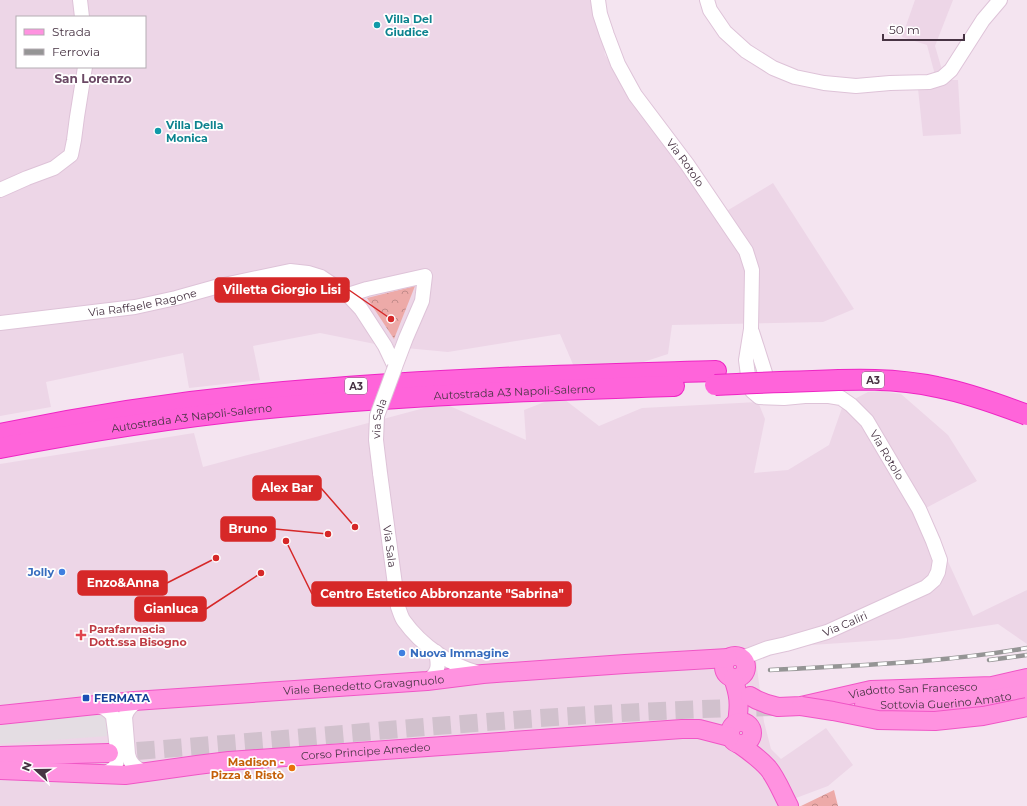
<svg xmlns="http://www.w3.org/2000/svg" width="1027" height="806" font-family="Montserrat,sans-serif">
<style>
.residential{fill:#edd6e7;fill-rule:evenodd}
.forest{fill:url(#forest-crowns)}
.parking{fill:#e4dde3}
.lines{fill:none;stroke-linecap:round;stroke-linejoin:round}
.major-tunnel{stroke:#d1c1cd;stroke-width:18;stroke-dasharray:18 9;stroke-linecap:butt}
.minor-casing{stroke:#dec3d8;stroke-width:16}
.major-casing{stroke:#f056c6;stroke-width:20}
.highway-casing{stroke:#ee25c4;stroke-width:22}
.minor{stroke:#fff;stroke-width:14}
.major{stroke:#ff92e0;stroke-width:18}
.highway{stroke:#ff64da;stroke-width:20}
.rail-casing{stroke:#959595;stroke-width:4.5}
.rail{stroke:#fff;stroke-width:3;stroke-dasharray:9;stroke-linecap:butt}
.minor-bridge-casing{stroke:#dec3d8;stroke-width:16;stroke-linecap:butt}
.major-bridge-casing{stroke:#f056c6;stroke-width:20;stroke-linecap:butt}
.highway-bridge-casing{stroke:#ee25c4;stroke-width:22;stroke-linecap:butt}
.minor-bridge{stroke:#fff;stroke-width:14}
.major-bridge{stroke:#ff92e0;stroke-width:18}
.highway-bridge{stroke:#ff64da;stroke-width:20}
.culture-dot{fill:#0f9aa8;stroke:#fff;stroke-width:1.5}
.shop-dot{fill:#3f7fe0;stroke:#fff;stroke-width:1.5}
.health-dot{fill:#e0444e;stroke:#fff;stroke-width:1.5}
.transit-dot{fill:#1a4fb4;stroke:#fff;stroke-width:1.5}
.food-dot{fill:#e8710a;stroke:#fff;stroke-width:1.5}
.labels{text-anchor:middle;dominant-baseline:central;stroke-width:3.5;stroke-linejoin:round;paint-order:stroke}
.shield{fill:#fff;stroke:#7e707b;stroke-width:1}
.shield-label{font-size:10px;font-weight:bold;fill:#473343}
.culture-label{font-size:11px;font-weight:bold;fill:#0d838f;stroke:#fff;text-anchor:start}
.street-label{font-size:11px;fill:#473343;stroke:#fff}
.shop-label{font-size:11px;font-weight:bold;fill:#366cbe;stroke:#fff;text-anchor:end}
.health-label{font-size:11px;font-weight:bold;fill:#be3a42;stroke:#fff;text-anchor:start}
.transit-label{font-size:11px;font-weight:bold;fill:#164399;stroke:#fff;text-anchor:start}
.food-label{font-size:11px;font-weight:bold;fill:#c56008;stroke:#fff;text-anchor:end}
.neighbourhood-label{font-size:12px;font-weight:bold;fill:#6b4965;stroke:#fff}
.leader{fill:none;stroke:#d62828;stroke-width:1.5}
.callout-dot{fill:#d62828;stroke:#fff;stroke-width:1.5}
.callout{fill:#d62828;stroke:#d62828;stroke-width:1.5}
.callout-label{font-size:12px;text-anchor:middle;font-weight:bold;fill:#fff}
</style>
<defs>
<pattern id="forest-crowns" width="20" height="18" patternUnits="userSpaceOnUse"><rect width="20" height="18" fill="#edaaa8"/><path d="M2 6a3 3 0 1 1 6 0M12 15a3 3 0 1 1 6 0" fill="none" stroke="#c28b8a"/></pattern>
</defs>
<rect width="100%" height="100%" fill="#f4e4f0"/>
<g class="residential">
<path d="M0 0H596L605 55 715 218 773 183 854 309 823 322 672 325 668 354 625 368 575 369 560 334 448 352 385 346 320 333 253 346 260 380 189 388 183 353 46 382 51 407 0 416ZM17 17H145V67H17Z"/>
<path d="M915 0H953L935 46 945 80H958L961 134 923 136 917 79 935 75 927 45 902 37Z"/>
<path d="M881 391 901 394 948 435 977 481 924 509 973 616 1027 590V644L998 624 899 639 812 645 761 654 756 660 764 722 771 749 781 759 826 728 853 765 828 786 780 804V806H0V464L194 433 203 467 443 403 526 440 524 410 560 396 599 426 642 408 758 402 765 419 754 473 788 470 829 445 843 405 868 392Z"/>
</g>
<g class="forest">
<path d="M415 286 394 339 367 298Z"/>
<path d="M834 790 838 806H801Z"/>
</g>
<path class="parking" d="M99 713 103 715 105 718 107 726 108 736 0 744V722Z"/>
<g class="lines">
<path class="major-tunnel" d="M110 753C332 737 554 711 777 707"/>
<g class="minor-casing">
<g id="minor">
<path d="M80 0 82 17"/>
<path id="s1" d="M598 0 600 14 607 35 618 64 635 95 687 164 746 251 752 270 751 329 746 360 748 375 752 391 759 397 784 398 805 396H829L841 398 851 405 867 421 919 509 933 541 940 560 938 572 934 580 926 587 827 632 786 644 768 648 742 658"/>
<path d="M707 0 710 10 725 32 746 51 773 68 795 77 824 83 856 86 890 83 929 82 942 78 951 70 983 20 1000 0"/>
<path d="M0 190 27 178 54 168 71 155 74 140 77 117 85 67"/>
<path d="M425 276 422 301 406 338 395 367 385 346 361 309 348 295 367 289Z"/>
<path id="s2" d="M0 323 135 307 176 298 219 286 290 271 308 273 321 277 348 295"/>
<path d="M752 332 766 376 773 389"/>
<path id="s3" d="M380 473 398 607C400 612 401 617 404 621 421 645 451 666 479 673"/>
<path d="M427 681C439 673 439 666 436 652"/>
<path d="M141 700C133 704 127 708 125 717L128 754C130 764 135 767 143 772"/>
<path d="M94 705C103 707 108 709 113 716 114 727 120 758 115 767 112 770 108 772 104 774"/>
</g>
</g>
<g class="major-casing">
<g id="major">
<circle cx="735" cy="667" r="11"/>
<path d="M733 678C739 695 740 704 737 722"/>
<path id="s4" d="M750 696 757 700 767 704 778 707 801 706 871 690 992 686 1027 678"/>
<path id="s5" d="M864 705 947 704 992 699 1027 693"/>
<path id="s6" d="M0 715 134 701 427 681 483 674 625 664 728 658"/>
<circle cx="741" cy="733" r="11"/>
<path d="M739 744C749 751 759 758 768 768 777 779 782 793 789 806"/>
<path d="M0 756 109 753"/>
<path id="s7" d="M0 770 125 775 197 765 229 761 682 729H699L730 737"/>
</g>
</g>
<g class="highway-casing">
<g id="highway">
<path d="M0 434C101 413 204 398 308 390 443 378 580 375 716 371"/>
<path id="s8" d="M0 448C100 429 202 413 303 405 427 394 551 390 674 386"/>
</g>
</g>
<use href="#minor" class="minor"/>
<use href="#major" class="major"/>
<use href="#highway" class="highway"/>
<g class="rail-casing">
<g id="rail">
<path d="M989 660 1027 655"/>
<path d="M770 670C856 665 942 663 1027 648"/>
</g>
</g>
<use href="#rail" class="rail"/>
<g class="minor-bridge-casing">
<g id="minor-bridge">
<path id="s9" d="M380 473 376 440 377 416 395 367"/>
</g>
</g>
<g class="major-bridge-casing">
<path id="major-bridge" d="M801 706 833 711 878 720 935 721 983 716 1027 707"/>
</g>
<g class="highway-bridge-casing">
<path id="highway-bridge" d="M715 385C748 383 780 382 813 381 854 379 896 378 937 387 968 393 998 404 1027 415"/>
</g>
<use href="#minor-bridge" class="minor-bridge"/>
<use href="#major-bridge" class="major-bridge"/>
<use href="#highway-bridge" class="highway-bridge"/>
</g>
<g class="culture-dot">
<circle cx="377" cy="25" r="4"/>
<circle cx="158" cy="131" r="4"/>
</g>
<g class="shop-dot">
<circle cx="62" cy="572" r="4"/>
<circle cx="402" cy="653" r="4"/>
</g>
<path class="health-dot" d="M79 629h4v4h4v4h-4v4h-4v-4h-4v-4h4z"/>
<rect class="transit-dot" x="82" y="694" width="8" height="8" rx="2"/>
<circle class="food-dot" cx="292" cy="768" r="4"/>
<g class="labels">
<g class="shield">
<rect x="862" y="372" width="22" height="16" rx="3"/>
<rect x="345" y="378" width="22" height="16" rx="3"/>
</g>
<g class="shield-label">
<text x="873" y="380">A3</text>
<text x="356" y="386">A3</text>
</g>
<g class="culture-label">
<text x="385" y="19">Villa Del<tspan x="385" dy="13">Giudice</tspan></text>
<text x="166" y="125">Villa Della<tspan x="166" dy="13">Monica</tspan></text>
</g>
<g class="street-label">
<text stroke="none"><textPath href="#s1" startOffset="187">Via Rotolo</textPath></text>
<text stroke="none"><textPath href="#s2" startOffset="144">Via Raffaele Ragone</textPath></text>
<text stroke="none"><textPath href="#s8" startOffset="518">Autostrada A3 Napoli-Salerno</textPath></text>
<text stroke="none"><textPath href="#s8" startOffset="194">Autostrada A3 Napoli-Salerno</textPath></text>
<text stroke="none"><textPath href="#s9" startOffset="55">via Sala</textPath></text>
<text stroke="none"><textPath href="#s1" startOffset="602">Via Rotolo</textPath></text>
<text stroke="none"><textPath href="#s3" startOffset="74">Via Sala</textPath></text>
<text transform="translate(845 624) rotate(-23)">Via Caliri</text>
<text stroke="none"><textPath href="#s6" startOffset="365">Viale Benedetto Gravagnuolo</textPath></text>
<text stroke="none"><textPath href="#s4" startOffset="167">Viadotto San Francesco</textPath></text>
<text stroke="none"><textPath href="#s5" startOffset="82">Sottovia Guerino Amato</textPath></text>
<text stroke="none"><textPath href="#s7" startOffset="367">Corso Principe Amedeo</textPath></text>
</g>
<g class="shop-label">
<text x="54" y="572">Jolly</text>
<text x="410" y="653" text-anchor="start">Nuova Immagine</text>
</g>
<g class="health-label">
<text x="89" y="629">Parafarmacia<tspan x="89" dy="13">Dott.ssa Bisogno</tspan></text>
</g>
<g class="transit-label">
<text x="94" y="698">FERMATA</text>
</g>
<g class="food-label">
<text x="284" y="762">Madison -<tspan x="284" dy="13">Pizza &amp; Ristò</tspan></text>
</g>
<g class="neighbourhood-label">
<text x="93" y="78">San Lorenzo</text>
</g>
</g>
<path class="leader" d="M391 319L349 290M355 527L321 488M328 534L275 529M216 558L167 583M286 541L312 594M261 573L206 609"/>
<g class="callout-dot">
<circle cx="391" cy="319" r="4"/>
<circle cx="355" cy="527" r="4"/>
<circle cx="328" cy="534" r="4"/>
<circle cx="216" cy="558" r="4"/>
<circle cx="286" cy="541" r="4"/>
<circle cx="261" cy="573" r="4"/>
</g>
<g class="callout">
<rect x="215" y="278" width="134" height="24" rx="4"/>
<rect x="253" y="476" width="68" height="24" rx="4"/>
<rect x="221" y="517" width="54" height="24" rx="4"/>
<rect x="78" y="571" width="89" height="24" rx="4"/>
<rect x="312" y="582" width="259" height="24" rx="4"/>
<rect x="135" y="597" width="71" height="24" rx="4"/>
</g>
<g class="callout-label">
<text x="282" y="294">Villetta Giorgio Lisi</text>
<text x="287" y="492">Alex Bar</text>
<text x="248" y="533">Bruno</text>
<text x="123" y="587">Enzo&amp;Anna</text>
<text x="442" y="598">Centro Estetico Abbronzante "Sabrina"</text>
<text x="171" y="613">Gianluca</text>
</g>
<rect x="16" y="16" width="130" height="52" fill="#ffffff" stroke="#b5adb4"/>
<rect x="24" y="29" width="20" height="6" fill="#ff92e0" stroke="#b5adb4"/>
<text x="52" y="36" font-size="12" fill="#473343">Strada</text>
<rect x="24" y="49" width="20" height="6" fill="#959595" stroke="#b5adb4"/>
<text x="52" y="56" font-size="12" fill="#473343">Ferrovia</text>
<g transform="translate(36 770) rotate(291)" stroke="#ffffff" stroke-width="3" paint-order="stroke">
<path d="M0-3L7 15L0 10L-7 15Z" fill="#473343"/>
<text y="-6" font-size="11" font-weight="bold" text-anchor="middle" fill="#473343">N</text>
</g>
<path d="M883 34v6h81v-6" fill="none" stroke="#473343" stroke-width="2"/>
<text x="889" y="34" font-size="12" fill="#473343" stroke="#ffffff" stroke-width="3" paint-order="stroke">50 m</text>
</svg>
